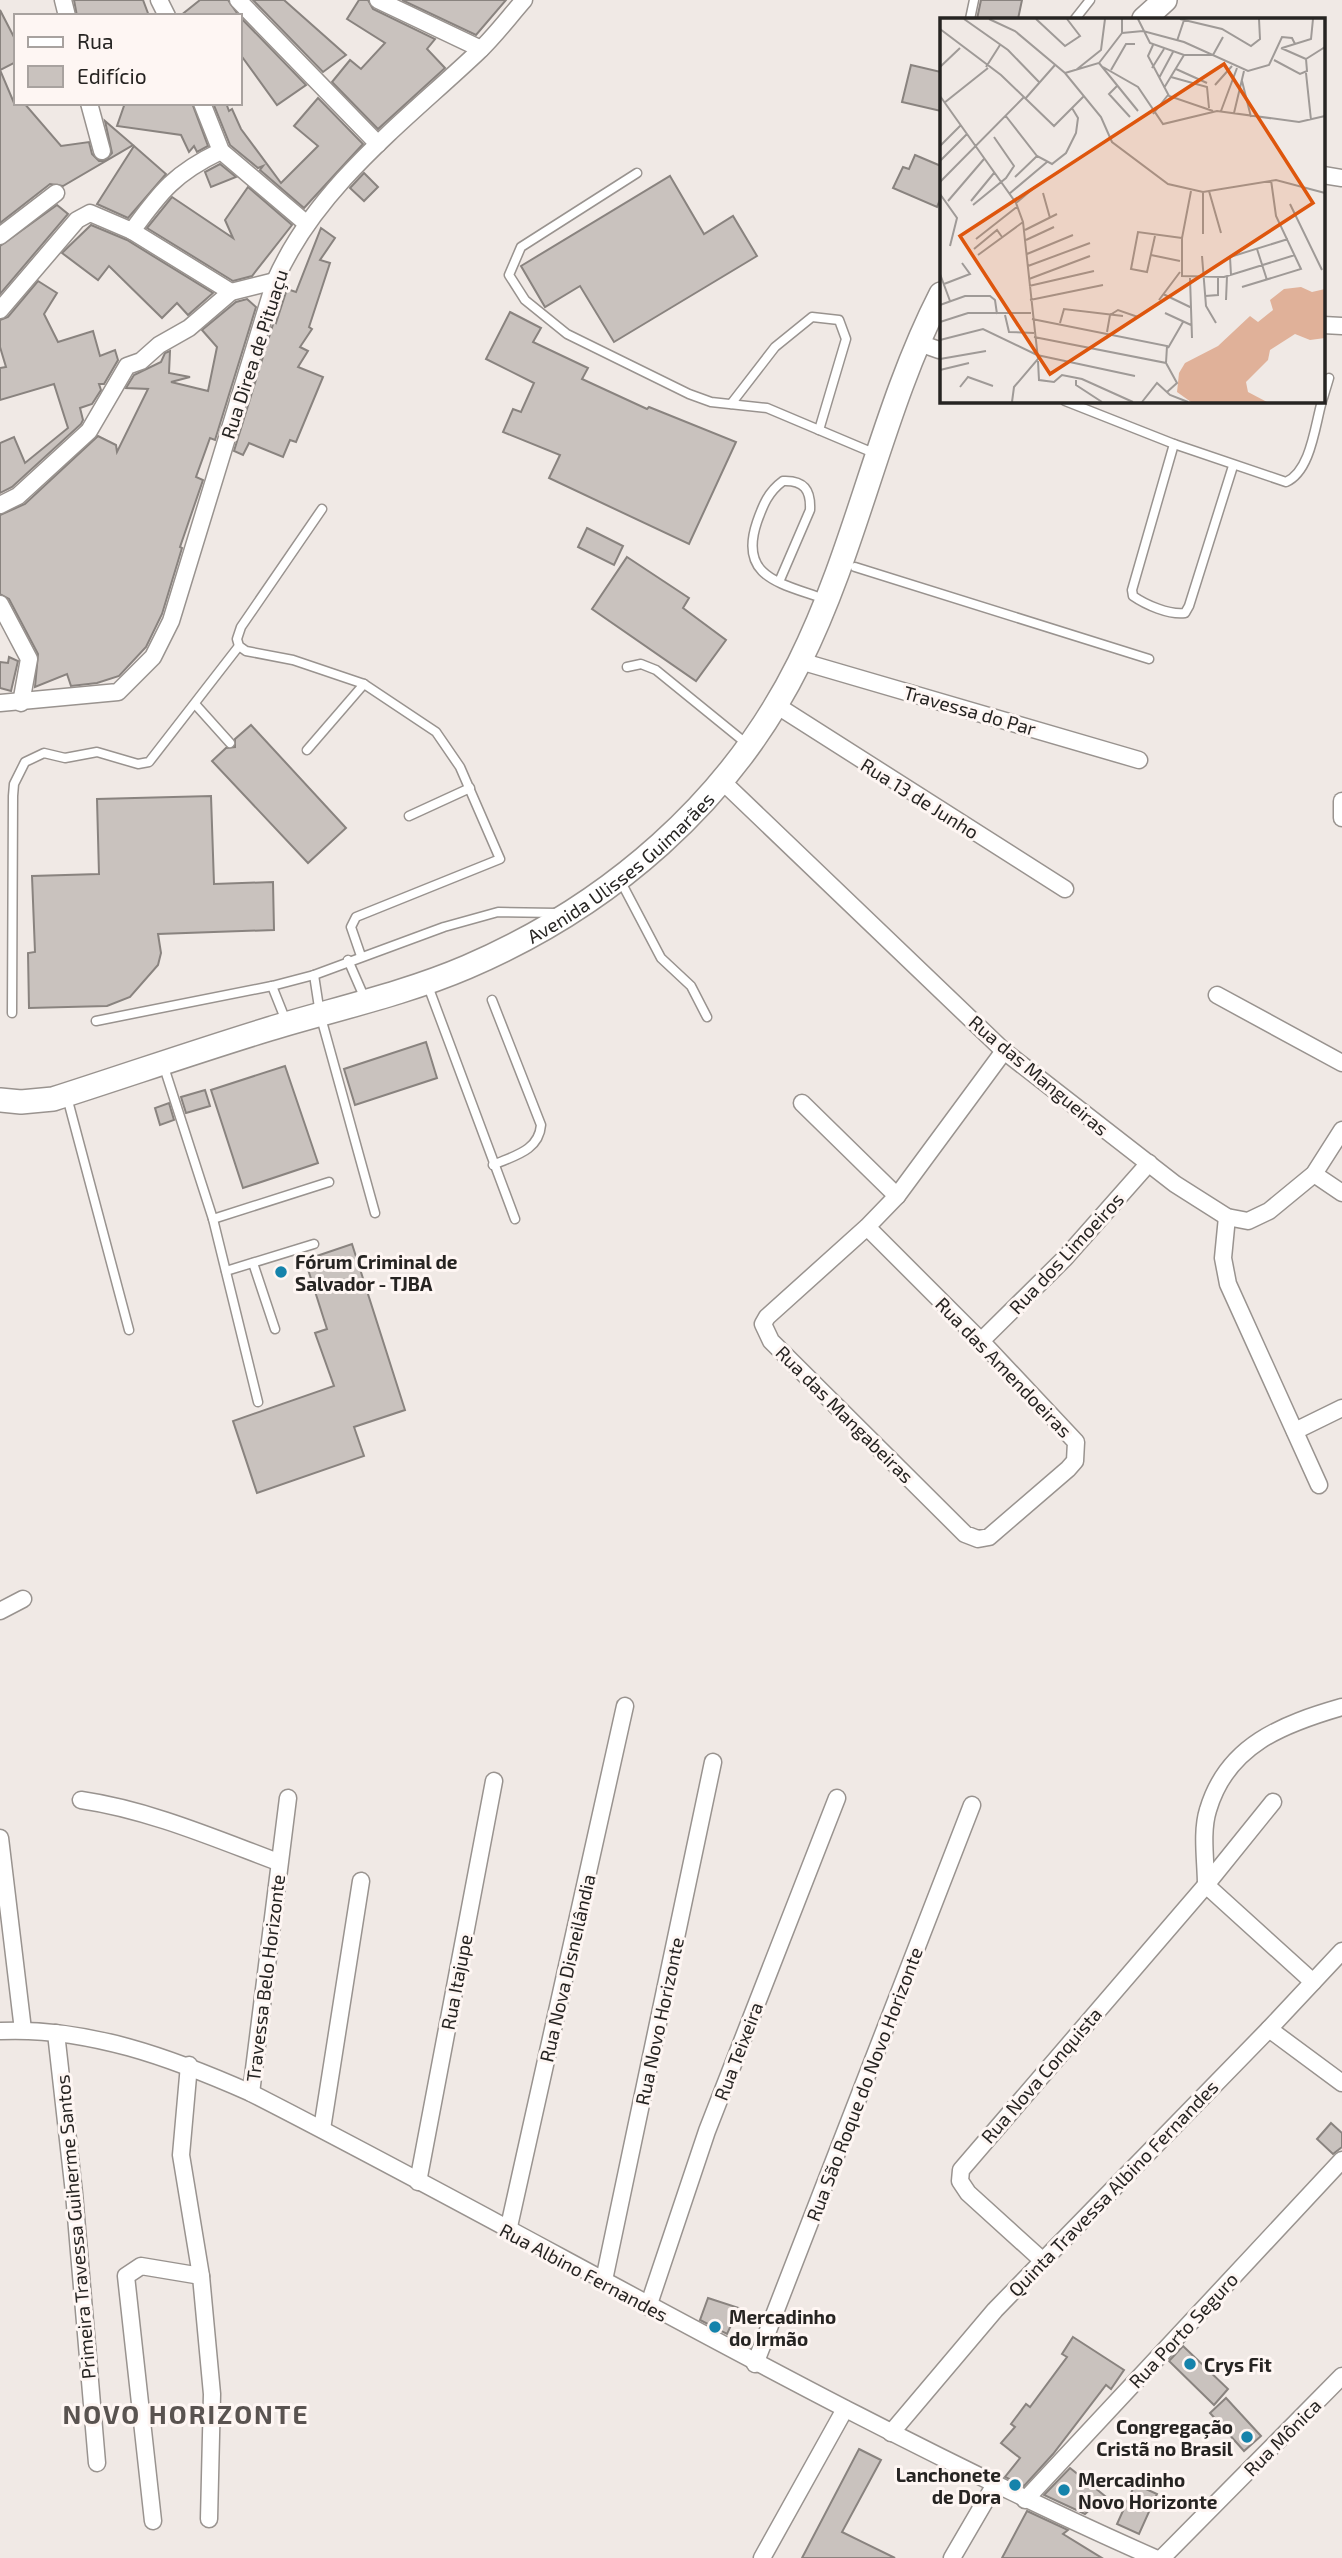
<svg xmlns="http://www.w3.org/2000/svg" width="1342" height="2558" font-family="'Exo 2',sans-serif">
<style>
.building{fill:#c9c2be;stroke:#89837f;stroke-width:2}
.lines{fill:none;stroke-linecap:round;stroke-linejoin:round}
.service-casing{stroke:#99938f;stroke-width:11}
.minor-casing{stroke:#99938f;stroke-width:19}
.secondary-casing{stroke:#99938f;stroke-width:26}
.service{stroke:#fff;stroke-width:8}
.minor{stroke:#fff;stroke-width:16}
.secondary{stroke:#fff;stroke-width:23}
.poi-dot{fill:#1583ab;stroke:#fef6f3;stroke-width:2.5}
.labels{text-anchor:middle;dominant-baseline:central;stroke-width:6;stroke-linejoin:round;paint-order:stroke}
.street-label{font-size:19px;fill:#262422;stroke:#fef6f3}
.poi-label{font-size:19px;font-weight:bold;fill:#262422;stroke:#fef6f3;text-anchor:start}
.district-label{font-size:26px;font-weight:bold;letter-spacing:2px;fill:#595350;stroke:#fef6f3}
.inset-road{fill:none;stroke:#9f9a97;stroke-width:2}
.view{fill:#de560d;fill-opacity:0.15;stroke:#de560d;stroke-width:3.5}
.inset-edge{fill:none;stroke:#262422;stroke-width:3.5}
</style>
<rect width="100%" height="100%" fill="#f0e9e5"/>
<g class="building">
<path d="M74 0H143L149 16H77Z"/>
<path d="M200 0H228L239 16H180Z"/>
<path d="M253 0H284L346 55 323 72Z"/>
<path d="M359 0H368L373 9 435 39 427 49 445 68 378 129 332 82 350 60 361 69 385 43 347 19Z"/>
<path d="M402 0H506L476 35Z"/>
<path d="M981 0H1022L1018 19H977Z"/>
<path d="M0 10 16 41V62L0 70 14 103H24L61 146 89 142 92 154 99 161H105L112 153 105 121 133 145 63 186 50 184 0 223Z"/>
<path d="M240 17 306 85 277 105 240 54Z"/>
<path d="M911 65 941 72V111L902 102Z"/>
<path d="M318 98 363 144 304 208 260 170 263 166 258 168 230 145 213 103H226L229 111 232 109 241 129 281 183 318 146 294 126Z"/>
<path d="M125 103H192L208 146 197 152 194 146 189 152 181 135 117 126Z"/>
<path d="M134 146 166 174 128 218 97 204Z"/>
<path d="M915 155 941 166V197L937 207 893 188 903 167 909 169Z"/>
<path d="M220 164 236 177 211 187 205 172Z"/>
<path d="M364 173 378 187 364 201 350 188Z"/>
<path d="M670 176 704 234 733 216 757 256 614 342 580 286 545 307 521 266Z"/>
<path d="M248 187 292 225 252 276 233 281 147 228 172 197 233 238 225 220Z"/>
<path d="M57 205 68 214 0 294V246Z"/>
<path d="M91 225 127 240 213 293 188 315 177 303 162 318 109 266 98 280 62 253Z"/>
<path d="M321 228 335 238 320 260 330 263 309 327 312 329 300 347 308 351 298 367 323 377 296 442 290 440 283 457 249 443 243 455 234 451 274 321 276 323 287 289 296 292Z"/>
<path d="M38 281 57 293 44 314 58 342 93 331 100 356 115 350 118 360 104 384H99L101 390 92 404 80 408 83 420 81 424 12 487 0 493V443L14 437 25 463 68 428 54 384 0 400V368L6 367 0 347V320L8 317Z"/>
<path d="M247 299 256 307 215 440 210 438 196 477 203 480 180 547 182 548 162 614 146 647 119 676 97 683 71 686 67 674 35 687 38 654 9 599 0 594V515L25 504 98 436 116 445 117 452 148 389 126 388 134 375 161 362 165 353 170 351 169 373 190 377 171 382 208 391 217 347 202 330 236 302Z"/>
<path d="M510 312 541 328 533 342 588 368 582 379 647 409 649 407 736 442 689 544 549 478 560 455 503 432 513 409 521 412 534 383 486 359Z"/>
<path d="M587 528 623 546 614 565 578 547Z"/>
<path d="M627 557 689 598 683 608 726 640 696 681 592 609Z"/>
<path d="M9 657 18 661 11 691 0 688V662L8 663Z"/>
<path d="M251 725 346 828 308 863 212 761 226 748 235 747V739Z"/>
<path d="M211 796 214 884 273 882 274 930 158 934 161 953 158 965 130 997 107 1006 29 1008 28 953 35 952 32 876 99 874 97 799Z"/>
<path d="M426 1042 437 1078 355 1105 344 1069Z"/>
<path d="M285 1066 318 1163 243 1188 211 1090Z"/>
<path d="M205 1090 210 1106 186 1113 181 1097Z"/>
<path d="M169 1103 174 1120 160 1125 155 1108Z"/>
<path d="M352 1244 405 1410 354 1427 364 1456 257 1493 233 1421 334 1386 315 1333 327 1329 305 1260Z"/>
<path d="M1331 2123 1342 2133V2147L1333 2154 1317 2139Z"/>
<path d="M708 2298 739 2308 727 2334 700 2320Z"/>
<path d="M1073 2337 1124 2370 1111 2389 1106 2385 1053 2454 1024 2486 1005 2477 1020 2458 1001 2443 1015 2427 1011 2424 1026 2404 1030 2407 1067 2357 1062 2354Z"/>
<path d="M1183 2346 1228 2389 1214 2405 1169 2361Z"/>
<path d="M1226 2398 1261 2436 1244 2451 1210 2413Z"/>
<path d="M859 2449 881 2460 842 2532 895 2558H802Z"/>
<path d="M1070 2468 1105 2496 1085 2514 1044 2495Z"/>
<path d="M1135 2484 1157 2494 1139 2534 1117 2524Z"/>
<path d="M1027 2511 1068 2530 1063 2534 1102 2558H1002Z"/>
</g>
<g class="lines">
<g class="service-casing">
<g id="service">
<path d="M970 19 974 0"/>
<path d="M1075 19 1090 0"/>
<path d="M637 173 521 247 509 275 525 300 567 334 689 394 711 402 767 408 876 454"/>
<path d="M1323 398 1329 378"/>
<path d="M1065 401 1174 444 1286 482C1311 471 1315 425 1322 401"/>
<path d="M731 404 775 347 812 317 839 320 846 339 819 430"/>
<path d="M1174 444 1132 590 1133 596C1146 605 1169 615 1185 613L1189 606 1233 466"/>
<path d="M322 509 241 627 237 639 239 646 246 651 293 660 364 684 436 732 460 767 500 859 356 917 351 927 361 956"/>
<path d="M855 567 1149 659"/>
<path d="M779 582 810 510C811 490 804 480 783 481 768 492 763 505 757 522 738 578 781 583 824 599"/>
<path d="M627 667 641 664 656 670 747 744"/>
<path d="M195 704 230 743"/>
<path d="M307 750 364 684"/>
<path d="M409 816 470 788"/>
<path d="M620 880 661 958 691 986 707 1017"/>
<path d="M348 960 365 999"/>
<path d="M314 975 320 1014 375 1213"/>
<path d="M272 986 286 1021"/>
<path d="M428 986 515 1219"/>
<path d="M492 1000 541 1125C539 1151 513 1156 493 1165"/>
<path d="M12 1013 13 796 14 784 25 762 44 753 65 758 97 752 138 764 149 762 239 646"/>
<path d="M96 1021 272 986 314 975 444 927 498 912 557 913"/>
<path d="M163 1064 213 1219 258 1402"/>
<path d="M67 1097 129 1330"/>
<path d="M213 1219 329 1182"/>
<path d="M253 1263 275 1329"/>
<path d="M226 1271 314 1244"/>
</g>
</g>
<g class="minor-casing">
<g id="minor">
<path d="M63 0 67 16"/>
<path d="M159 0 167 16"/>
<path d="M238 0 378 144"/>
<path d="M378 0 481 49"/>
<path d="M89 103 102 151"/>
<path d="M202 103 221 151 307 224"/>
<path d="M1323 175 1342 178"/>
<path d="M132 231C161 191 175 173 221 151"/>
<path d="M0 236 56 193"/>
<path d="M0 310 77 220 90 213 132 231 231 292"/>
<path d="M1323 325 1342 326"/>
<path d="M919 343 939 350"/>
<path d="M0 505 18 496 89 431 127 366 141 361 159 345 189 328 231 292 275 281"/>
<path d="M0 604 29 659 21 703"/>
<path d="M800 661 1139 760"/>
<path d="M0 703 118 692 153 657 171 621 275 281C316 187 405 121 478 52 495 36 509 17 524 0"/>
<path d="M776 705 1065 889"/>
<path d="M722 781 1004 1051 1175 1184 1227 1217 1248 1221 1269 1211 1314 1174 1342 1130"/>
<path d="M1342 801V818"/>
<path d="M1217 995 1342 1063"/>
<path d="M802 1103 897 1196"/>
<path d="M1314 1174 1342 1193"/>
<path d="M1227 1217 1223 1258 1228 1284 1319 1485"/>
<path d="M867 1227 981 1341 1076 1442 1075 1461 1068 1469 989 1537 978 1539 965 1534 771 1341 763 1324 767 1317 867 1227 897 1196 1004 1051"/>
<path d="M981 1341 1065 1258 1149 1163"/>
<path d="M1295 1431 1342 1408"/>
<path d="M0 1611 23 1599"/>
<path d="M81 1800C149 1810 214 1838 278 1862"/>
<path d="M0 1838 23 2030"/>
<path d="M1313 1982 1206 1885C1206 1862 1201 1832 1208 1810 1227 1745 1283 1724 1342 1707"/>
<path d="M1269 2029 1342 2083"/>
<path d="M0 2031C88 2027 172 2058 251 2093 553 2247 844 2421 1155 2558"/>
<path d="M56 2033 74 2193 97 2463"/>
<path d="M189 2065 181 2155 201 2276 212 2394 209 2519"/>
<path d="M251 2093 288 1798"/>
<path d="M322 2129 361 1881"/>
<path d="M418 2182 494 1781"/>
<path d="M508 2231 625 1706"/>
<path d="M1043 2261 968 2193 960 2181 961 2170 1206 1885 1273 1802"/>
<path d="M604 2280 713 1762"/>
<path d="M648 2307 707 2131 837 1798"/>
<path d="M755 2364 972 1805"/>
<path d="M891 2433 995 2310 1269 2029 1342 1951"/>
<path d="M1025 2500 1342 2160"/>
<path d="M153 2521 126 2276 141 2266 201 2276"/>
<path d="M762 2558 845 2409"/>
<path d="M952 2558 994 2486"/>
<path d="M1162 2558 1342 2376"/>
</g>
</g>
<g class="secondary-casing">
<g id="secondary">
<path d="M1144 19 1165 0"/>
<path id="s1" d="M0 1100 21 1102 53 1099C125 1076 197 1051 269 1029 335 1009 404 994 467 967 609 906 730 802 799 663 858 545 881 411 941 294"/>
</g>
</g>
<use href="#service" class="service"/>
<use href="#minor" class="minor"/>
<use href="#secondary" class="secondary"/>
</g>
<g class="poi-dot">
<circle cx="281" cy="1272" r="7"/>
<circle cx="715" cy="2327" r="7"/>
<circle cx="1190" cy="2364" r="7"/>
<circle cx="1247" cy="2437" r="7"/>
<circle cx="1015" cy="2485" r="7"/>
<circle cx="1064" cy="2490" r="7"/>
</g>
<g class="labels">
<g class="street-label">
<text transform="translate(254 354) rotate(-72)">Rua Direa de Pituaçu</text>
<text transform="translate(970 710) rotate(16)">Travessa do Par</text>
<text transform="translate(920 798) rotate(32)">Rua 13 de Junho</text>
<text stroke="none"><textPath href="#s1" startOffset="672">Avenida Ulisses Guimarães</textPath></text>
<text transform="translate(1039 1075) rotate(40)">Rua das Mangueiras</text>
<text transform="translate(1066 1253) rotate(-47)">Rua dos Limoeiros</text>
<text transform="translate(1004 1367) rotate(46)">Rua das Amendoeiras</text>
<text transform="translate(845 1414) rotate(45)">Rua das Mangabeiras</text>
<text transform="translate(567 1968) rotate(-77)">Rua Nova Disneilândia</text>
<text transform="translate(265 1978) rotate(-83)">Travessa Belo Horizonte</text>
<text transform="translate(456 1982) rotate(-79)">Rua Itajupe</text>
<text transform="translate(659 2021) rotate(-78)">Rua Novo Horizonte</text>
<text transform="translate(738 2051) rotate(-69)">Rua Teixeira</text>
<text transform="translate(1041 2075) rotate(-49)">Rua Nova Conquista</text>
<text transform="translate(864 2084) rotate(-69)">Rua São Roque do Novo Horizonte</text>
<text transform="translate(1113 2188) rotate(-46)">Quinta Travessa Albino Fernandes</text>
<text transform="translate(75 2227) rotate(-95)">Primeira Travessa Guiherme Santos</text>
<text transform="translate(584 2272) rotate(28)">Rua Albino Fernandes</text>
<text transform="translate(1183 2330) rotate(-47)">Rua Porto Seguro</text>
<text transform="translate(1282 2437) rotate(-45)">Rua Mônica</text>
</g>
<g class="poi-label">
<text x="295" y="1261">Fórum Criminal de<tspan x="295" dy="22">Salvador - TJBA</tspan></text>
<text x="729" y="2316">Mercadinho<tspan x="729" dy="22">do Irmão</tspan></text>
<text x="1204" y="2364">Crys Fit</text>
<text x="1233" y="2426" text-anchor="end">Congregação<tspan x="1233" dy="22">Cristã no Brasil</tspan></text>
<text x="1001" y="2474" text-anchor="end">Lanchonete<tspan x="1001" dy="22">de Dora</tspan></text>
<text x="1078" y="2479">Mercadinho<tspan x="1078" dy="22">Novo Horizonte</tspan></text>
</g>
<g class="district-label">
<text x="186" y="2413">NOVO HORIZONTE</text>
</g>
</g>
<g transform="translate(940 18)">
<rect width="385" height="385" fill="#f0e9e5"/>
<path d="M361 269 372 274 385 271V320L370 322 355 316 330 332 328 342 306 364 308 374 327 384H251L237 374 239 355 245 345 278 328 310 298 318 304 333 292 330 282 344 271Z" fill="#e0b199"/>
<path class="inset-road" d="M24 1 68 32 99 64M49 1 75 13 125 55 161 99 172 124 228 166 263 174 336 162 385 175M96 1 125 28 140 18 127 1M198 1 210 25 244 37H273L283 19M240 1 282 11 311 28 320 21 319 1M0 11 61 57 114 108 144 78M182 15 203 13 244 24 308 53 329 47 342 19 352 20 355 26M237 23 244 2M213 27 208 38 229 78 273 93M342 30 371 21 373 1M366 41 385 29M334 42 360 56 367 53 366 41 341 30M159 45 198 93M0 49 20 30M46 49 60 27M163 49 198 69 223 106 277 93 359 104 385 98M212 50 224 31M236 51 267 65M136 52 161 32 165 1M171 52 186 26H195M125 55 159 45 182 15V1M366 55 371 102M231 59 267 69 269 90M219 60 233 34M302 63 311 99M275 67 292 48M177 68 169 76 190 99M224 70 244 37M0 78 76 185 83 204 98 341 74 369 72 384M85 81 115 47M4 85 48 50M281 93 297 50M294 95 304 53M213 96 228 77M65 97 97 138 112 146 126 135 136 115 138 100 132 90M0 128 21 107M0 143 27 116M75 159 97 138M0 164 84 79M251 173 242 220V258L284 259 355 237M269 173 281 215M263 174V216M103 175 110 200M0 176 17 200 10 228M69 176 107 144M8 183 44 141M31 183 54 155M76 185 95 169M350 186 382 252M33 187 66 160 74 148 54 119M85 212 117 196M215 218 207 254 191 251 198 214 242 220M36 221 78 188M86 222 114 209M34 231 57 212 62 219M317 231 327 262M87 236 133 217M38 237 83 204M211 237 240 243M262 238 266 288 276 305M88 248 150 225M0 256 10 283M291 257 290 239 348 221M250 260 252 320M89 261 150 238M4 266 30 256 22 245M89 268 154 253M302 269 361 251 336 198 331 162M223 276 250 289M265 278 278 277V260M90 282 163 267M219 282 240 254M286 282 287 258M0 287 25 278H50L55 282 57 296M225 295 251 307M65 297 69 314 94 315M92 301 227 328 226 345M0 304 28 295H91M120 305 124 291 183 298M167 314 170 297 178 292 198 299M94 319 226 345 237 365 227 374M0 322 43 311 97 337 195 358M228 330 243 304M0 341 46 333M98 343 99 362 114 364 122 357 142 361 193 384M0 352 29 345M136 362V367L162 384M20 369 28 359 53 368M202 384 217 365 230 377 248 384"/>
<path class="view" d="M284 46 373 185 110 356 20 218Z"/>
<rect width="385" height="385" class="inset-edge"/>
</g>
<rect x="14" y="14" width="228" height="91" fill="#fef6f3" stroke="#a8a29f" stroke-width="2"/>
<rect x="28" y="37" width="35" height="10" fill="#ffffff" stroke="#a8a29f" stroke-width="2"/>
<text x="77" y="49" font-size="21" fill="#262422">Rua</text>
<rect x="28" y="66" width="35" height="21" fill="#c9c2be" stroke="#a8a29f" stroke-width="2"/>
<text x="77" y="84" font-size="21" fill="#262422">Edifício</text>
</svg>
